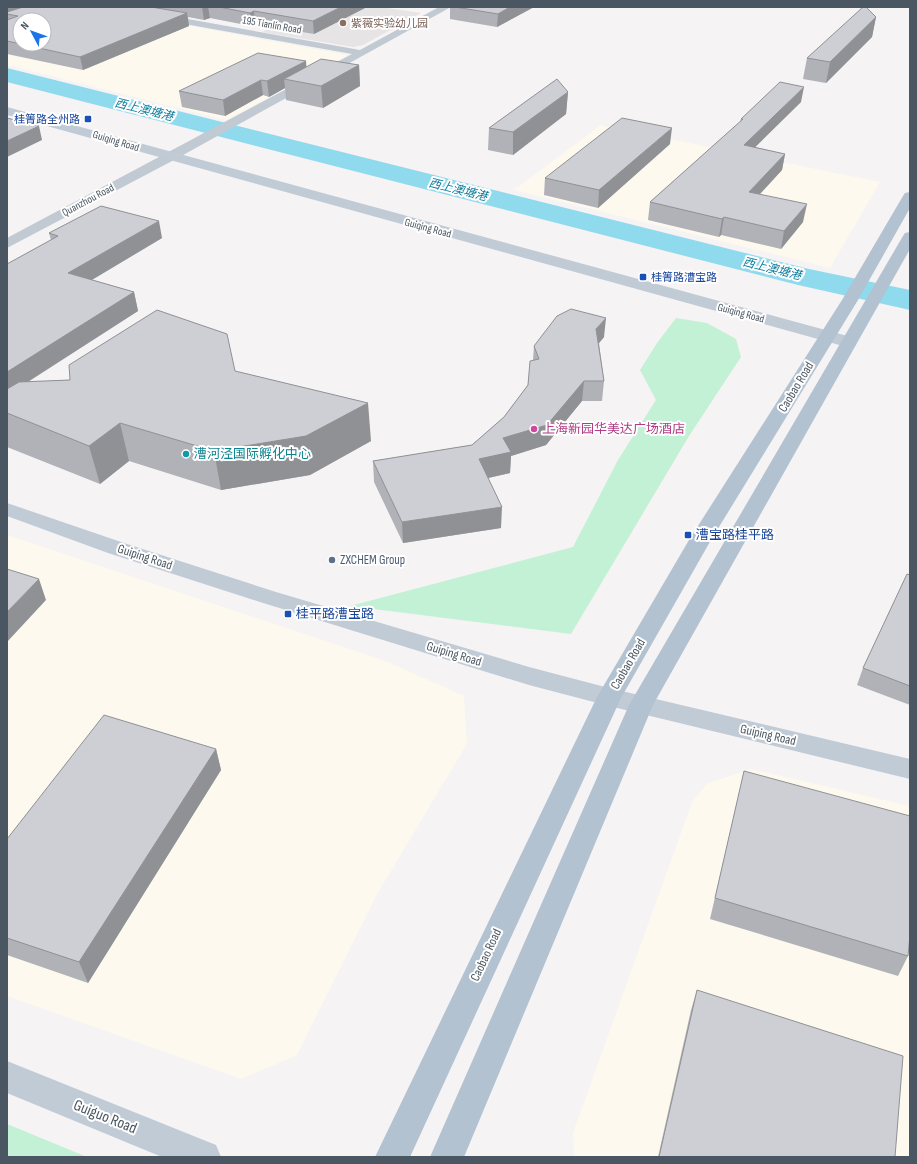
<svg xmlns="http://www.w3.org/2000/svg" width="917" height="1164" font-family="'Sofia Sans Condensed','Noto Sans SC',sans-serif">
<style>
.commercial{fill:#fdf9ef}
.education{fill:#e6e4e5}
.green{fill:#c3f1d5}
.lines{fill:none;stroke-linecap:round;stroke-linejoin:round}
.river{fill:#90daee;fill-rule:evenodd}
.street{fill:#c1cad2;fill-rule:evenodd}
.secondary{fill:#c1cbd6;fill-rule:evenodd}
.primary{fill:#b3c2d1;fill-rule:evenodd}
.wall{fill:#b0b2b7}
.shaded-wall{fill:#909195}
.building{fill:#cdcfd5;stroke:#909195;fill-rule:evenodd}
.education-dot{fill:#8d6e63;stroke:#fff;stroke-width:1.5}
.transit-dot{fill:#1a4fb4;stroke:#fff;stroke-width:1.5}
.hotel-dot{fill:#d1479c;stroke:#fff;stroke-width:1.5}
.culture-dot{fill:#0f9aa8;stroke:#fff;stroke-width:1.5}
.service-dot{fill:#5c6f8a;stroke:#fff;stroke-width:1.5}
.labels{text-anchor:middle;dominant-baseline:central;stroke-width:4;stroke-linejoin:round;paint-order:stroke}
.far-education-label{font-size:11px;fill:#785e54;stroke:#fff;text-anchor:start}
.far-street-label{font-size:11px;fill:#4a5661;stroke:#fff}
.far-transit-label{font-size:11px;fill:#164399;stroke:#fff;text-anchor:end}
.far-water-label{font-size:12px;font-style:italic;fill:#0c7c9b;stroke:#fff}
.street-label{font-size:13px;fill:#4a5661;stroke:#fff}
.hotel-label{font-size:13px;fill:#b23c85;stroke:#fff;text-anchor:start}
.culture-label{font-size:13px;fill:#0d838f;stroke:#fff;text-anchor:start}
.transit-label{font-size:13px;fill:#164399;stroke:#fff;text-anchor:start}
.service-label{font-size:13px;fill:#4e5e75;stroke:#fff;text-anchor:start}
.near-street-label{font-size:16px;fill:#4a5661;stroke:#fff}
</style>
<rect width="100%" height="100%" fill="#f5f3f3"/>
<g class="commercial">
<path d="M88 7 348 55 226 120 7 65V29L20 44H44V20Z"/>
<path d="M601 125 880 182 830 268 514 190Z"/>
<path d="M7 535 383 660 464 696 467 744 376 896 297 1055 241 1079 7 996Z"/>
<path d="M751 769 910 806V1157H574L573 1133 692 802 708 783Z"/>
</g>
<path class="education" d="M316 7H381L421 13 363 45 353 47 262 32Z"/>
<g class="green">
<path d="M676 318 707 323 736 339 741 357 689 436 571 634 350 606 573 547 618 460 656 400 640 370 657 343Z"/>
<path d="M7 1124 87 1157H7Z"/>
</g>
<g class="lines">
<path class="river" d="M7 68 809 269 910 290V310L798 285 7 82Z"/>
<path class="street" d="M101 7H121L360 50 439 7H451L174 160 7 248V238L352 54 106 10Z"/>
<g class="secondary">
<path d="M7 107 855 338 857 342 855 346 849 347 843 346 7 115Z"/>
<path d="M7 503 124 543 276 592 529 667 609 688 910 759V779L609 706 529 685 260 602 108 553 7 516Z"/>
<path d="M7 1061 216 1145 221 1157H162L7 1093Z"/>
</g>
<g class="primary">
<path d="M910 192V208L858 300 711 540 621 698 410 1157H375L597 697 689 540 842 300 903 196 905 193Z"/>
<path d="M910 232V249L653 705 464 1157H430L629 705 903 236 905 233Z"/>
</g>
</g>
<g class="wall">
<path d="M7 7H367L314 34 255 24 251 26 210 18 204 20 188 17 189 26 83 70 7 54Z"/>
<path d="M450 7H534L497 27 450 19Z"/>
<path d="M876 17 872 37 826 83 803 79 807 58Z"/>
<path d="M359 65 360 86 323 108 286 100 285 88 269 97 263 95 225 116 182 107 179 91 306 67Z"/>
<path d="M568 92 566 114 513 155 488 150 489 128Z"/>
<path d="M801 102 755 147 785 154 782 170 760 194 803 222 781 249 721 235 719 237 648 220 650 202 740 122 741 119Z"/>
<path d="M670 144 598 208 544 195 545 178Z"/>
<path d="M49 233 162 238 92 280 134 292 138 311 28 382 235 371 371 441 310 475 221 490 129 461 100 484 7 447V264L51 240Z"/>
<path d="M604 337 599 343 604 381 602 401H582L546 445 511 456 510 473 488 478 501 528 403 543 374 482 373 461 472 445 504 417 528 385 533 360 534 346Z"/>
<path d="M910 575V705L857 685 863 668Z"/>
<path d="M216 749 221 770 88 983 7 955V839Z"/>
<path d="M744 771 908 956 898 976 710 919 739 793Z"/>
<path d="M697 990 895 1157H658L691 1010Z"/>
</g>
<g class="shaded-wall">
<path d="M7 7H36L7 14Z"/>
<path d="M202 7H208L210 18 204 20Z"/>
<path d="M341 7H367L314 34 313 21Z"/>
<path d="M510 7H534L497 27 498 14Z"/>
<path d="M254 11 255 24 251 26 250 13Z"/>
<path d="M187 13 189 26 83 70 80 57Z"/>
<path d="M876 17 872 37 826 83 830 62Z"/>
<path d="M306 61 307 76 284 79 285 88 269 97 267 81Z"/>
<path d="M359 65 360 86 323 108 321 86Z"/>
<path d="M261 80 263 95 225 116 223 100Z"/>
<path d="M804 87 801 102 741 161 744 145Z"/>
<path d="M568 92 566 114 513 155V132Z"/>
<path d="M39 126 42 140 7 157V141Z"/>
<path d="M672 128 670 144 598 208 599 190Z"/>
<path d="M785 154 782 170 746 209 749 192Z"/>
<path d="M807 204 803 222 781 249 784 231Z"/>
<path d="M724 217 721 235 719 237 722 219Z"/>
<path d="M159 221 162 238 73 291 68 273Z"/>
<path d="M134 292 138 311 7 395V372Z"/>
<path d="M606 318 604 337 595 348 596 329Z"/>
<path d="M584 381 582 401 546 445 511 456 510 473 479 480V459L503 438Z"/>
<path d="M368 403 371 441 310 475 221 490 214 451Z"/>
<path d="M120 423 129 461 100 484 89 446Z"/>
<path d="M502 507 501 528 403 543 402 522Z"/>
<path d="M39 579 46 600 7 642V612Z"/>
<path d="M216 749 221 770 88 983 79 962Z"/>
</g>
<g class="building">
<path d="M23 7H151L187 13 80 57 7 41V20L18 16 7 14V12ZM20 20H44V44H20Z"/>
<path d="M219 7H341L313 21 254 11 250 13Z"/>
<path d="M455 7H510L498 14Z"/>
<path d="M863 7H866L876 17 830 62 807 58Z"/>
<path d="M258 53 306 61 267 81 261 80 223 100 179 91Z"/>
<path d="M321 59 359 65 321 86 284 79Z"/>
<path d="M557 79 568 92 513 132 489 128Z"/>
<path d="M780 82 804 87 744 145 785 154 749 192 807 204 784 231 724 217 722 219 650 202 743 119H741Z"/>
<path d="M7 118 39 126 7 141Z"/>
<path d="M622 118 672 128 599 190 545 178Z"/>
<path d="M101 206 159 221 68 273 134 292 7 372V264L58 236 49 233Z"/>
<path d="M571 309 606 318 596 329 604 381H584L547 425 503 438 511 452 479 459 502 507 402 522 373 461 472 445 504 417 528 385 530 361 539 359 534 346 557 316Z"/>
<path d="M157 310 227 334 235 371 368 403 306 436 214 451 120 423 89 446 7 413V389L19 382 70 380 69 365Z"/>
<path d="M7 569 39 579 7 612Z"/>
<path d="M907 574 910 575V686L863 668Z"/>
<path d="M104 715 216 749 79 962 7 938V839Z"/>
<path d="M744 771 910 816V935L908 956 715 898Z"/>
<path d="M697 990 903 1056 895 1157H659Z"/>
</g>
<circle class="education-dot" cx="343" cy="23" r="4"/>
<g class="transit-dot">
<rect x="84" y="115" width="8" height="8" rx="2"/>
<rect x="639" y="273" width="8" height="8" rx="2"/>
<rect x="684" y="531" width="8" height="8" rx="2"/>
<rect x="284" y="610" width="8" height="8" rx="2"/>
</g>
<circle class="hotel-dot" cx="534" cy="429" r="4"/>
<circle class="culture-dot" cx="186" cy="454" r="4"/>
<circle class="service-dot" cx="332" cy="560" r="4"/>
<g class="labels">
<g class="far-education-label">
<text x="351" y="23">紫薇实验幼儿园</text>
</g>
<g class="far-street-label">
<text transform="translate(272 25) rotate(10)">195 Tianlin Road</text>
<text transform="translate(116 141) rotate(17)">Guiqing Road</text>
<text transform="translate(88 200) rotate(-28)">Quanzhou Road</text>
<text transform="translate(428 228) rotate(15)">Guiqing Road</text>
<text transform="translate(741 313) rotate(15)">Guiqing Road</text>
</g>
<g class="far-transit-label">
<text x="80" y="119">桂箐路全州路</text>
<text x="651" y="277" text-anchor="start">桂箐路漕宝路</text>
</g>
<g class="far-water-label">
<text transform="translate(144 110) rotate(14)">西上澳塘港</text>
<text transform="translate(458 190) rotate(14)">西上澳塘港</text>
<text transform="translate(772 269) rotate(14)">西上澳塘港</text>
</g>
<g class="street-label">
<text transform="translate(796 387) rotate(-59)">Caobao Road</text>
<text transform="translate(145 557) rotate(18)">Guiping Road</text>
<text transform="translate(454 654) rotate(17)">Guiping Road</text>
<text transform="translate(628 664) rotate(-60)">Caobao Road</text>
<text transform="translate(768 735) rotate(13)">Guiping Road</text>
<text transform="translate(486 955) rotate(-65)">Caobao Road</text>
</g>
<g class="hotel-label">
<text x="542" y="429">上海新园华美达广场酒店</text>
</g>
<g class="culture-label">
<text x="194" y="454">漕河泾国际孵化中心</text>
</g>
<g class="transit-label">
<text x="696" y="535">漕宝路桂平路</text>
<text x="296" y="614">桂平路漕宝路</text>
</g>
<g class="service-label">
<text x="340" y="560">ZXCHEM Group</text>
</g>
<g class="near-street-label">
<text transform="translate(105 1117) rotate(22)">Guiguo Road</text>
</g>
</g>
<rect width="917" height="1164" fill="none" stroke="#4a5661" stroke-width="16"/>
<g transform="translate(32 32) rotate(311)"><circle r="19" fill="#ffffff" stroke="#b7bbc0"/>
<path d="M0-3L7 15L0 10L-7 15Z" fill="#1a73e8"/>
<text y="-6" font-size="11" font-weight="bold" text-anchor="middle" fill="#4a5661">N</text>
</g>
</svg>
